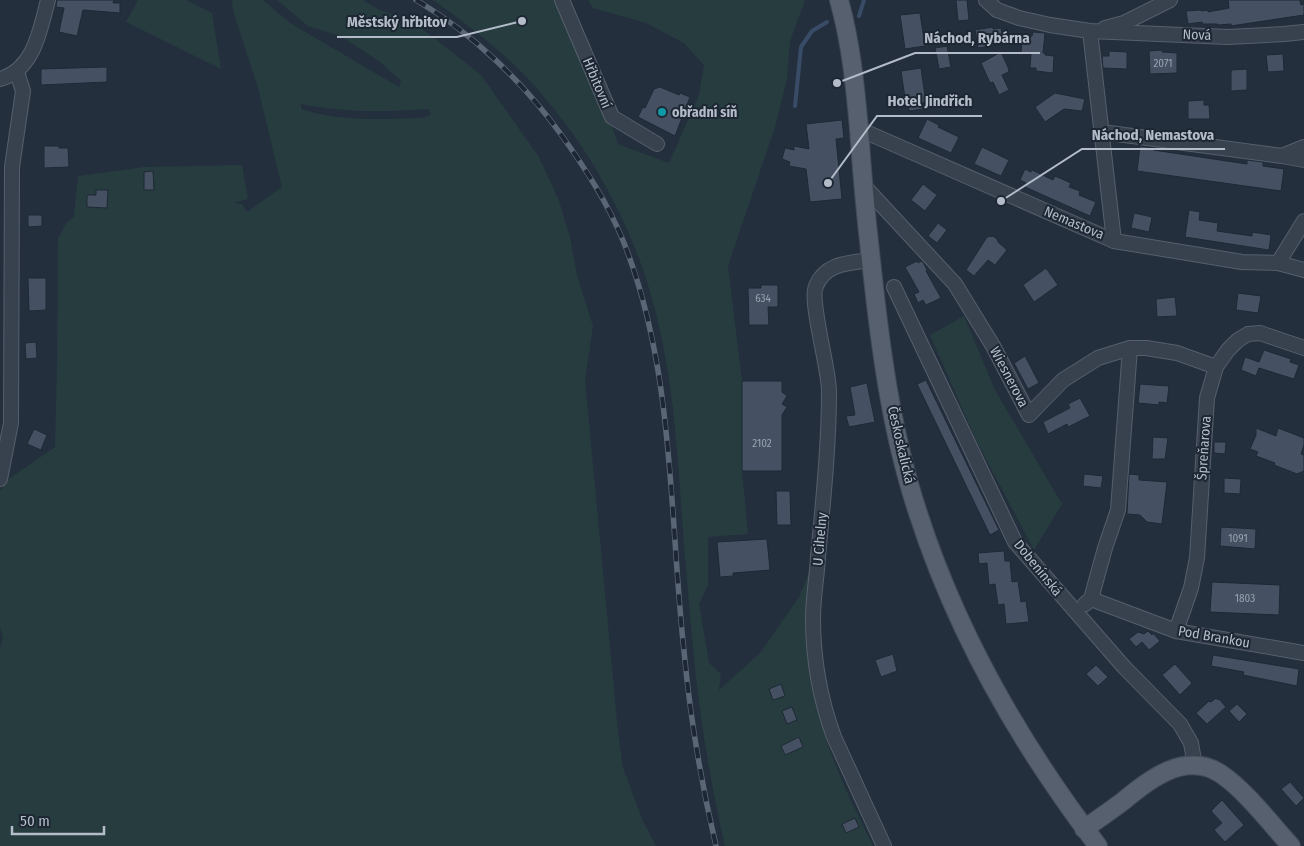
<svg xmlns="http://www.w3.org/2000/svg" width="1304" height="846" font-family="'Fira Sans Condensed',sans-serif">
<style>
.green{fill:#263c3f;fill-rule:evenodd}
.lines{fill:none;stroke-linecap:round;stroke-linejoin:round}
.stream{stroke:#394c67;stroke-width:4}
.building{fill:#455162;stroke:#1f2835}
.minor-casing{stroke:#565f6c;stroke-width:16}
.major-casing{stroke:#414a57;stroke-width:20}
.minor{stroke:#38414e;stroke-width:14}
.major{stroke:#56606e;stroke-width:18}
.rail-casing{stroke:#5a6575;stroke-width:5.5}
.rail{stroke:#1d2633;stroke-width:4;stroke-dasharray:11;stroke-linecap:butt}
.culture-dot{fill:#0f9aa8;stroke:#1d2633;stroke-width:2}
.labels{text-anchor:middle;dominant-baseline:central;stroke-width:4;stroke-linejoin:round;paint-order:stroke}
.number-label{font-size:11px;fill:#98a1af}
.street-label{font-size:14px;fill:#b4bcc9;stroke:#1d2633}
.poi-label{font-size:14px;font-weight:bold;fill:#b4bcc9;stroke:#1d2633;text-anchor:start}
.leader{fill:none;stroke:#b4bcc9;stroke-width:2}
.callout-dot{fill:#b4bcc9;stroke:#1d2633;stroke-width:2}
.callout-label{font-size:15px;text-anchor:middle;font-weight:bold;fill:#b4bcc9;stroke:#1d2633;stroke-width:4;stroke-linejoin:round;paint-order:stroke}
</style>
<rect width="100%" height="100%" fill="#242f3e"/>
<g class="green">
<path d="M138 0H186L212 13 221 69 126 22Z"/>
<path d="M233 0H263L290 23 399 87 401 81 379 61 340 36 308 26 277 0H363L376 8 416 24 481 75 539 157 559 201 570 237 577 276 593 326 585 380 618 732 623 768 643 821 656 846H0V647L3 638 0 626V491L10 478 55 447 57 369 58 238 67 222 74 217 78 176 145 167 242 165 248 199 233 203 242 204 247 212 282 187 258 88 233 11 232 2ZM301 104C345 113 384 112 429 109L431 115 421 118C381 119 340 122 301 109Z"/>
<path d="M433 0H558L601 94 618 144 669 163 699 95 704 65 684 43 646 23 593 8 588 0H805L790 41 787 79 775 127 728 266 742 381V471L748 534 708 537V585L699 604 709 663 721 674 719 690 760 653 799 597 810 570 809 618 813 683 827 743 846 790 873 846H725C710 781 699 714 693 648 689 604 685 560 682 517 678 458 674 398 662 340 644 248 601 162 539 91 509 56 471 27 433 0Z"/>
<path d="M964 316 995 390 1062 504 1034 550 976 440 930 335Z"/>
</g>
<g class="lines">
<g class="stream">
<path d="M859 16 864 0"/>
<path d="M795 106 801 47 812 31 827 22"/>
</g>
</g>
<g class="building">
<path d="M57 0H114L113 3H120V13L83 10 77 36 59 32 64 8 56 7Z"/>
<path d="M956 0H967L969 20 958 21Z"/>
<path d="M1228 0H1300L1301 5 1304 4V15L1231 26V24L1218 25 1217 24H1203L1202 22 1188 24 1186 11 1200 10 1201 11 1208 10V12L1229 8Z"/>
<path d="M920 13 925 46 905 49 900 15Z"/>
<path d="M993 27V29L1001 28 1004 43 997 44 998 45 978 48 975 30Z"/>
<path d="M1033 32 1045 33 1043 53H1045V55L1054 56 1053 73 1036 71V68H1030L1031 54 1021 53 1022 41 1032 36Z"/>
<path d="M947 46 951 67 939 69 935 48Z"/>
<path d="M1162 50V52L1177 53V73L1150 74 1149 51Z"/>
<path d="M1109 51 1127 52V69L1103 68 1102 56H1109Z"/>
<path d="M1001 52 1008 67 1009 72 1002 75 1009 90 999 95 993 82 990 83 981 63Z"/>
<path d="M1283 54 1284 71 1268 72 1266 55Z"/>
<path d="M107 67V82L41 85V69Z"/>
<path d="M921 68 926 102 922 103 923 109 909 111 908 105H906L901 71Z"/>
<path d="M1247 69V90L1231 91V70Z"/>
<path d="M660 87 679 95 680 93 690 97 675 136 638 117 643 107 645 108 654 89Z"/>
<path d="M1055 93 1085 99 1082 111 1064 109 1045 122 1035 107Z"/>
<path d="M1204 100V105H1209L1210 119H1188V101Z"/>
<path d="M927 119 939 125 938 127 959 137 951 153 918 138Z"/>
<path d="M842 120 844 138 836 139 842 199 810 202 806 169 789 166 790 162 782 159 785 148 794 150V146L809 149 806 124Z"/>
<path d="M44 146H59V148H68L69 167 44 168Z"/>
<path d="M1140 146 1153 148V150L1247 164V160L1263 162V166L1284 169 1281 191 1137 171Z"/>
<path d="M982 147 1009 160 1001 176 974 164Z"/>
<path d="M1025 169 1031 172 1032 170 1053 180 1055 176 1071 183 1069 187 1080 191 1079 195 1096 202 1090 216 1025 187 1026 183 1020 180Z"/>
<path d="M153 171 154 190H144V172Z"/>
<path d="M923 184 937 195 925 211 911 200Z"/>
<path d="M96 190H108L107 208 87 207V195H96Z"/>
<path d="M1189 210 1200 212 1199 220 1218 223 1217 231 1252 236V232L1271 235 1269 250 1185 237Z"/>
<path d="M1134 213 1152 217 1149 232 1131 228Z"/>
<path d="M28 215H42V226L28 227Z"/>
<path d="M938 223 947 230 937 243 928 236Z"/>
<path d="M993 236 997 239 998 242 1007 250 995 265 988 260 974 276 966 270 987 237Z"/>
<path d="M917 261 918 263 921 261 923 262 927 270 926 271 941 298 926 305 923 300 918 303 914 294 919 292 905 267Z"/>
<path d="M1046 268 1058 285 1034 302 1023 285Z"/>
<path d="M28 278H46V310L29 311Z"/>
<path d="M761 285H778V307H768L769 325H749L748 288H761Z"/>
<path d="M1238 293 1261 296 1258 313 1236 310Z"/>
<path d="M1175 297 1177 316 1157 317 1156 299Z"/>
<path d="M36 342 37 358 26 359 25 343Z"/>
<path d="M1264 350 1291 359 1290 362 1299 365 1294 379 1259 368 1256 376 1241 370 1245 357 1259 362Z"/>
<path d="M1025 356 1039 383 1028 389 1014 363Z"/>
<path d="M926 380 999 530 990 535 917 384Z"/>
<path d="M742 381H782V392L787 396 782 404 787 407 782 415V471H742Z"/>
<path d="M867 383 875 422 849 427 846 416 855 415 850 387Z"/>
<path d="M1140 384 1169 386 1167 403 1159 402V405L1138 403Z"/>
<path d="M1080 398 1090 416 1068 427 1067 424 1048 434 1043 422 1070 408 1068 404Z"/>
<path d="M1256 428 1276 436 1278 428 1304 438V445L1301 454 1304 455V471L1297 474 1274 465 1275 463 1256 456 1258 452 1250 449 1256 435Z"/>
<path d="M34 429 47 435 41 450 27 444Z"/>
<path d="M1153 437 1168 438 1165 459H1152Z"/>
<path d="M1214 442H1226L1225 454 1214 453Z"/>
<path d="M1084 474 1103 476 1101 488 1083 486Z"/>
<path d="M1129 474 1139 475V480L1167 482 1162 524 1147 522 1140 515 1127 514Z"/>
<path d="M1224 478 1241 479 1240 494 1224 493Z"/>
<path d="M776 491H790L791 525H777Z"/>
<path d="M1221 527 1256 529 1255 549 1220 546Z"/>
<path d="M767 539 770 570 733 573V576L720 577 717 542Z"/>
<path d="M1004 551 1005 561H1010L1012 582 1018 581 1021 602 1026 601 1029 622 1006 624 1004 604 998 605 995 584 989 585 987 563 979 564 978 553Z"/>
<path d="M1212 582 1280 585 1279 615 1210 612Z"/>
<path d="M1148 631 1152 635 1153 633 1160 641 1149 650 1142 642 1136 647 1129 639 1138 632 1144 634Z"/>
<path d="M893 654 897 671 881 677 875 660Z"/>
<path d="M1213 655 1299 669 1297 686 1243 675 1244 672 1211 666Z"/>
<path d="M1175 664 1192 683 1180 695 1162 675Z"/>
<path d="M1096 665 1108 677 1098 686 1086 674Z"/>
<path d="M781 684 785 696 773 700 769 689Z"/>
<path d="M1216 698 1218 700 1219 699 1226 707 1207 724 1196 713 1209 701 1211 702Z"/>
<path d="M1237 704 1247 714 1239 722 1229 711Z"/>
<path d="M792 707 797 720 787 724 782 711Z"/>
<path d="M799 737 803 747 785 755 781 746Z"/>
<path d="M1290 782 1304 798 1296 806 1281 789Z"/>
<path d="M1222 800 1244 825 1225 842 1214 830 1222 823 1211 811Z"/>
<path d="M855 818 859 827 846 833 842 824Z"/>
</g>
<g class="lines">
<g class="minor-casing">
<g id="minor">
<path d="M562 0 612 117 657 144"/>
<path d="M986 0 997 10 1019 18 1050 25 1090 31 1228 37 1284 34 1304 32"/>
<path d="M1105 28 1124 23 1170 0"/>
<path d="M1090 31 1114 241"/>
<path d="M0 79C34 70 40 30 48 0"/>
<path d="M859 129 1114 241 1242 262 1278 263 1304 270"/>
<path d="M1102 132 1282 156 1304 160"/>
<path d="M1282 156 1304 147"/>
<path d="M864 186 955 284 993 346 1029 415 1063 380 1098 358 1130 348H1146L1177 353 1216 367"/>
<path d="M870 260C849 263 825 263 816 286 809 300 829 368 829 391 829 446 823 502 818 557 817 577 813 598 813 618 813 659 820 699 834 737L884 846"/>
<path d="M1278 263 1304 221"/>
<path d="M894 287 1015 542 1124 667 1180 724 1191 743 1195 766"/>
<path d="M0 479 11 423 12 167 23 91 17 72"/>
<path d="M1091 599 1105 548 1118 510 1130 348"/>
<path d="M1085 604 1091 599 1176 631 1304 653"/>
<path d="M1176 631 1191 588 1197 558 1207 398 1216 367 1228 350 1238 340 1248 334 1260 333 1304 348"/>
</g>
</g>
<g class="major-casing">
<g id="major">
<path d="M839 0C851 43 855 85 859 129 862 173 866 217 871 260 880 345 891 432 918 513 957 634 1021 745 1098 846"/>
<path d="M1084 829C1097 820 1110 811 1122 802 1149 780 1185 750 1221 774 1245 790 1271 824 1291 846"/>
</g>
</g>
<use href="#minor" class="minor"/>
<use href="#major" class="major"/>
<g class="rail-casing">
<path id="rail" d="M416 0C472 33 522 81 560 133 585 168 608 203 624 243 675 372 669 515 684 651 690 716 701 782 716 846"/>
</g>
<use href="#rail" class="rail"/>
</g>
<circle class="culture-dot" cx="662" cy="112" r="5"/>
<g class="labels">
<g class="number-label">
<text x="1163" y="63">2071</text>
<text x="763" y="298">634</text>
<text x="762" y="443">2102</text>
<text x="1238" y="538">1091</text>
<text x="1245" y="598">1803</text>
</g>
<g class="street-label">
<text transform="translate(1197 35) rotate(2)">Nová</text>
<text transform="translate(597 83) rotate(67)">Hřbitovní</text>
<text transform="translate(1074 223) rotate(23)">Nemastova</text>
<text transform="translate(1009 377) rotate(62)">Wiesnerova</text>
<text transform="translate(901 445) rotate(77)">Českoskalická</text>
<text transform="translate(1204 448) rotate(-86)">Špreňarova</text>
<text transform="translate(820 539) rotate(-85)">U Cihelny</text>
<text transform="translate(1038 568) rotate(51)">Dobenínská</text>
<text transform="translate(1214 637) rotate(10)">Pod Brankou</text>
</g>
<g class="poi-label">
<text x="672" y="112">obřadní síň</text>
</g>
</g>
<path class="leader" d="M522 21L457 37H337M837 83L915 53H1040M828 183L877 116H982M1001 201L1082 149H1225"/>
<g class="callout-dot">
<circle cx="522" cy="21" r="5"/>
<circle cx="837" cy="83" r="5"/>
<circle cx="828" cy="183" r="5"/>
<circle cx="1001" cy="201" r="5"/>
</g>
<g class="callout-label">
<text x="397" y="27">Městský hřbitov</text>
<text x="977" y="43">Náchod, Rybárna</text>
<text x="930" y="106">Hotel Jindřich</text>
<text x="1153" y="140">Náchod, Nemastova</text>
</g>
<path d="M12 826v8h92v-8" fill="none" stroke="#b4bcc9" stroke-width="2.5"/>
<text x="20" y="826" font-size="15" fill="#b4bcc9" stroke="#1d2633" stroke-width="4" paint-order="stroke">50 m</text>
</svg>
